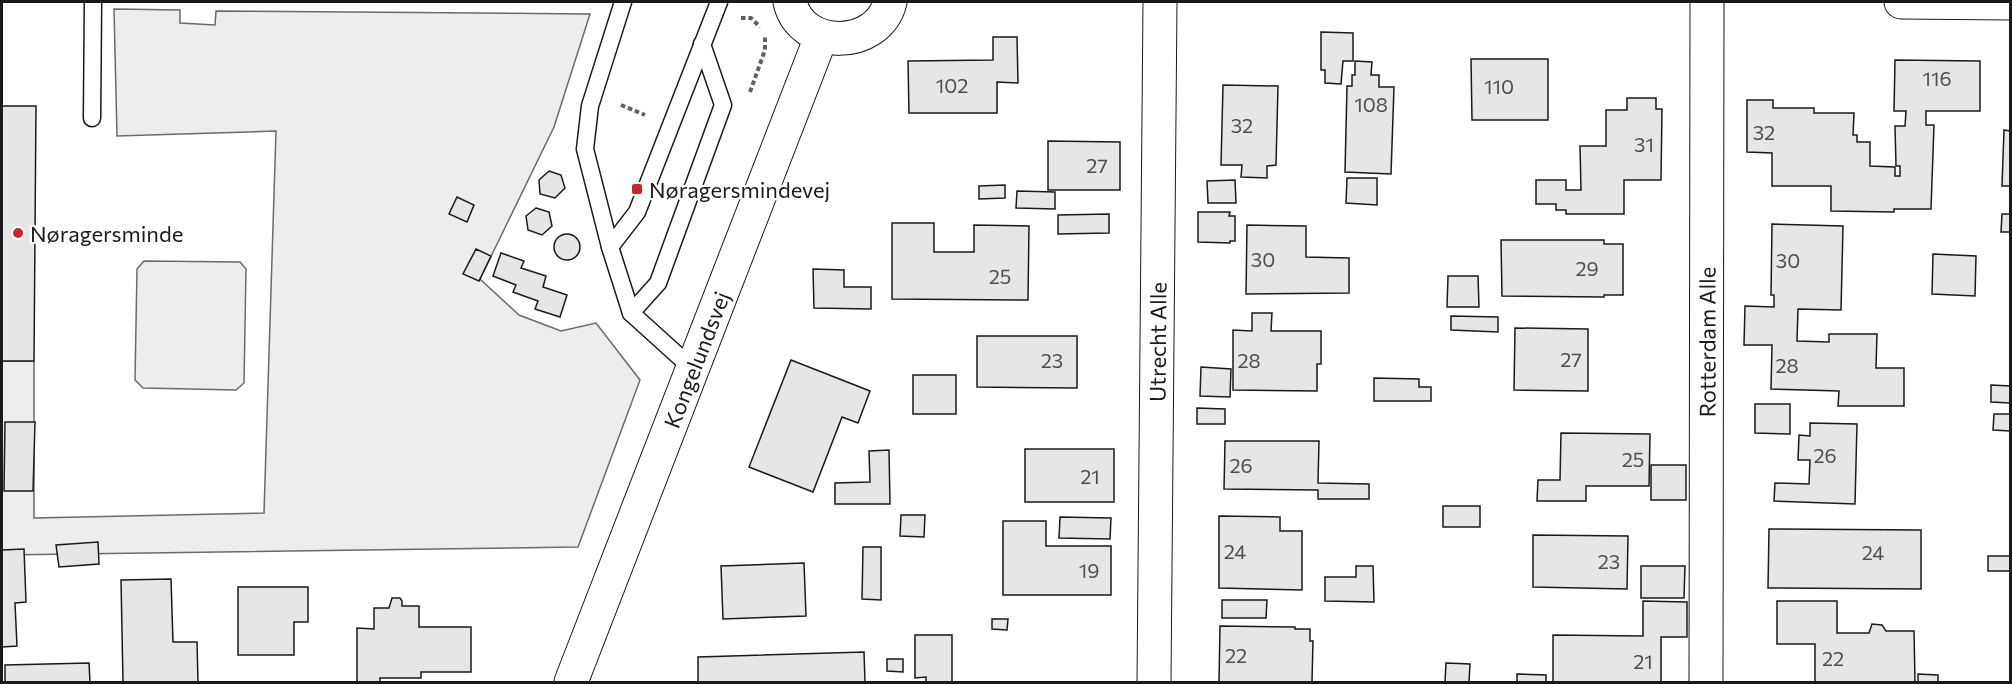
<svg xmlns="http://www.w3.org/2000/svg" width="2012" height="684" font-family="Commissioner,sans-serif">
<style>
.green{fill:#ededed;stroke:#6a6a6a;stroke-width:1.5}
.building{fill:#e6e6e6;stroke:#1a1a1a;stroke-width:1.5}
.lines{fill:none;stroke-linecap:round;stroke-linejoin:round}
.lane-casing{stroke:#1a1a1a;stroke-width:19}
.street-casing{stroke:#1a1a1a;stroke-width:35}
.secondary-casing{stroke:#1a1a1a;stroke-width:35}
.path{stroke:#5f5f5f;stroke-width:4;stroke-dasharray:4.5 3;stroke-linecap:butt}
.lane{stroke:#fff;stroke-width:16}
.street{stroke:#fff;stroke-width:33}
.secondary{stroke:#fff;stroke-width:33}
.poi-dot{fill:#c62828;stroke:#fff;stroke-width:2}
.labels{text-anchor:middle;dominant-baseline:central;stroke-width:4.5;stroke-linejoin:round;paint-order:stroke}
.number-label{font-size:20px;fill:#4d4d4d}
.poi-label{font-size:22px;fill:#1a1a1a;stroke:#fff;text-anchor:start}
.street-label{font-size:22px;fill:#1a1a1a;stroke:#fff}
</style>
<rect width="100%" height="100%" fill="#fff"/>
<g class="green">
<path d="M114 9 180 10V23L215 25 216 11 590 14 554 127 480 279 519 315 561 331 596 323 640 380 578 547 2 555V361H34V518L264 513 276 131 117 136Z"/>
<path d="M144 261 240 262 246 269 244 383 236 390 143 388 135 380 137 269Z"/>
</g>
<g class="building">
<path d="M1321 32 1353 33V61H1343L1341 84 1325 83V70H1321Z"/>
<path d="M993 37H1017L1018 83 997 82V113H909L908 61 993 60Z"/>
<path d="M1471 59H1548V120H1472Z"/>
<path d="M1895 60 1980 61V111H1926V125H1934L1931 209H1894V212L1831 211V186H1772V153L1747 152V100H1773V108H1814V113H1854L1853 135H1857V142H1870V166L1895 167V176H1900V166H1896L1895 126H1905L1906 111H1894Z"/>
<path d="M1355 61 1372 62 1371 75H1379V87H1394L1391 174 1345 172 1347 86H1352V75H1355Z"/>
<path d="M1223 85 1278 86 1276 165 1267 166V178L1241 177 1242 165H1221Z"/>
<path d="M1627 98H1656V109H1662L1661 180H1624V214H1566V210H1556V204H1536V180H1566V190H1581L1580 146H1606V110H1627Z"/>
<path d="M2 106H36L34 361H2Z"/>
<path d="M2004 130 2010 131V186H2002Z"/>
<path d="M1048 141 1120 142V190H1048Z"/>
<path d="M549 171 561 175 565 188 555 198 540 194 539 180Z"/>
<path d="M1347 178H1377V205L1346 203Z"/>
<path d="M1235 180 1236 203H1208L1207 181Z"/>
<path d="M1005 185V198L979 199V186Z"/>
<path d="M1017 191 1055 192V209L1016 208Z"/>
<path d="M457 197 474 205 467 222 449 214Z"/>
<path d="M536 208 549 212 552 226 542 235 528 230 526 216Z"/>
<path d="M1198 212H1230L1229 216H1235V241H1230V243L1198 242Z"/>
<path d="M1109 214V233L1058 234V215Z"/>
<path d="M2002 214H2010V232H2001Z"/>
<path d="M892 223H934V252H974V225L1029 226 1028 300 892 299Z"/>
<path d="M1772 224 1843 226 1841 310 1798 309 1797 341 1829 342V334H1877L1876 368H1904V406H1838L1839 391 1771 389 1772 345H1744L1745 306 1774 307V295H1771Z"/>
<path d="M1247 225 1306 226V257L1349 258V293L1246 294Z"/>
<circle cx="567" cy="247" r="13"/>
<path d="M1501 240H1604V244H1623V295H1604V297L1502 296Z"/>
<path d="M476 249 491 256 479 281 463 274Z"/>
<path d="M501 253 524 261 521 268 546 276 543 287 567 295 560 317 535 309 538 301 513 292 516 285 493 276Z"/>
<path d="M1933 254 1976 256 1975 296 1932 294Z"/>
<path d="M813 269 844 270V287H871V309L814 308Z"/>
<path d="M1448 276H1478L1479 307H1447Z"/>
<path d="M1252 313H1272L1271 331H1321V364H1317V391L1233 390V330L1252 331Z"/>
<path d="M1451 316 1498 317V332L1451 330Z"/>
<path d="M1515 328 1588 329V391L1514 390Z"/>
<path d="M977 336H1077V388L977 387Z"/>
<path d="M791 360 870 391 858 423 842 417 813 492 749 467Z"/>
<path d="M1201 367 1231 369 1230 397 1200 396Z"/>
<rect x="913" y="375" width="43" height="39"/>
<path d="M1374 378 1419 379V387H1431V401H1374Z"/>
<path d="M1991 385 2010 386V403L1991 402Z"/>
<path d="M1755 404H1790V434L1755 433Z"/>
<path d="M1197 408 1225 409V424H1197Z"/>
<path d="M1994 414H2010V431L1993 430Z"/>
<path d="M5 422H35L33 491H4Z"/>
<path d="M1810 423 1857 424 1855 504 1774 501 1775 483 1809 484 1810 460H1798L1799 435 1810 436Z"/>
<path d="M1561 433 1650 434 1649 486H1586V501H1537L1538 480H1560Z"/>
<path d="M1225 441H1319L1318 483 1369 484V499H1318V490L1224 489Z"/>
<rect x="1025" y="449" width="89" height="53"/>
<path d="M889 450 890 504H835V483L870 482 869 451Z"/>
<rect x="1651" y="465" width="35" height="35"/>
<rect x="1443" y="506" width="37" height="21"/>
<path d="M901 515H925L924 537 900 536Z"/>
<path d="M1219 516 1280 517V531H1302V590L1219 588Z"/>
<path d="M1060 517 1111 518 1110 539 1059 538Z"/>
<path d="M1003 521H1046V546H1111V595H1003Z"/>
<path d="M1769 529 1921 530V589L1768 588Z"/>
<path d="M1533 535 1628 536 1627 589 1533 587Z"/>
<path d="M98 542 99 564 59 567 56 545Z"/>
<path d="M863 547H881V600L862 599Z"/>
<path d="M24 549 26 602 15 603 17 646 2 647V550Z"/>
<rect x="1988" y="556" width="22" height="15"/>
<path d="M804 563 806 616 723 619 721 566Z"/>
<path d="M1356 566H1373L1374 602 1325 601V577H1356Z"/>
<path d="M1641 566H1685L1684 598H1641Z"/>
<path d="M171 579 173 642H197L198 682H123L121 580Z"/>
<path d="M238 587H308V622H294V655H238Z"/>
<path d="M392 598H400L402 601V606H419V627H471V672H421V678H380V682H357V628L374 629V608H389Z"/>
<path d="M1222 600H1267L1266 618H1222Z"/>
<path d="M1643 601 1687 602V637H1661V682H1553V635L1643 636Z"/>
<path d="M1777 601H1837V633H1869L1872 624 1882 625 1886 631H1914L1915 682H1815V644H1777Z"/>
<path d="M992 619H1008L1007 630 992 629Z"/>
<path d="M1220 626 1295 627V629H1310V641H1313L1312 682H1219Z"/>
<path d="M915 635H952V682H926V677L915 678Z"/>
<path d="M864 652 865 682H698V657Z"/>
<path d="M887 659H903V672L887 671Z"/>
<path d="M89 663 90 682H5V665Z"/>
<path d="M1446 663 1470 664 1469 682H1445Z"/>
<path d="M1517 674 1546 675V682H1517Z"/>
<path d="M1918 674 1938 675V682H1918Z"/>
</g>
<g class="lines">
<g class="lane-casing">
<g id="lane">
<path d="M623 2 590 106 585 149 610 247 631 313 694 370"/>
<path d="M92 118 93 2"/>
<path d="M610 247 637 212 719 2"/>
<path d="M631 313 658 283 723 105 702 44"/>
</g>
</g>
<g class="street-casing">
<g id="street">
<path id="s1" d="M1154 682 1160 2"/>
<path id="s2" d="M1706 682 1707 2"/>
</g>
</g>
<g class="secondary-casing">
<g id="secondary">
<path d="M790 2C801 51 878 50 890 2"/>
<path d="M1901 2 2010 3"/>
<path id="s3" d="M571 682 821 37"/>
</g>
</g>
<g class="path">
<path d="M741 18H751L760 27"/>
<path d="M750 92 765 50V36"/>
<path d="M621 105 645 115"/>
</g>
<use href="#lane" class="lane"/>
<use href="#street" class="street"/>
<use href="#secondary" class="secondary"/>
</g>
<g class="poi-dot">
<rect x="631" y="183" width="12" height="12" rx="3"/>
<circle cx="18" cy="233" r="6"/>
</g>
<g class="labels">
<g class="number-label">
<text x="1937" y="78">116</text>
<text x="952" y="85">102</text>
<text x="1499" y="86">110</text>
<text x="1371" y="104">108</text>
<text x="1242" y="125">32</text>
<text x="1764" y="132">32</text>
<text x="1644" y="144">31</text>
<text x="1097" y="165">27</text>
<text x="1263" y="259">30</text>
<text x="1788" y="260">30</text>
<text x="1587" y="268">29</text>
<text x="1000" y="276">25</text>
<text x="1571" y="359">27</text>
<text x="1052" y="360">23</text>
<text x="1249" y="360">28</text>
<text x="1787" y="365">28</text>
<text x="1825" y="455">26</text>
<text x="1633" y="459">25</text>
<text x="1241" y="465">26</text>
<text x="1090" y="476">21</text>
<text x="1235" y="551">24</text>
<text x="1873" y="552">24</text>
<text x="1609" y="561">23</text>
<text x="1089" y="570">19</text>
<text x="1236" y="655">22</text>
<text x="1833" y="658">22</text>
<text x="1643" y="661">21</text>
</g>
<g class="poi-label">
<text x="649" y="189">Nøragersmindevej</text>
<text x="30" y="233">Nøragersminde</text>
</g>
<g class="street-label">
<text stroke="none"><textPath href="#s1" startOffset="340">Utrecht Alle</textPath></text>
<text stroke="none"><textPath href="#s2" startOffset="340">Rotterdam Alle</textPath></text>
<text stroke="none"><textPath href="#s3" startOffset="346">Kongelundsvej</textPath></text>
</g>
</g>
<rect width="2012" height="684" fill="none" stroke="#1a1a1a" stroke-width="6"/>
</svg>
